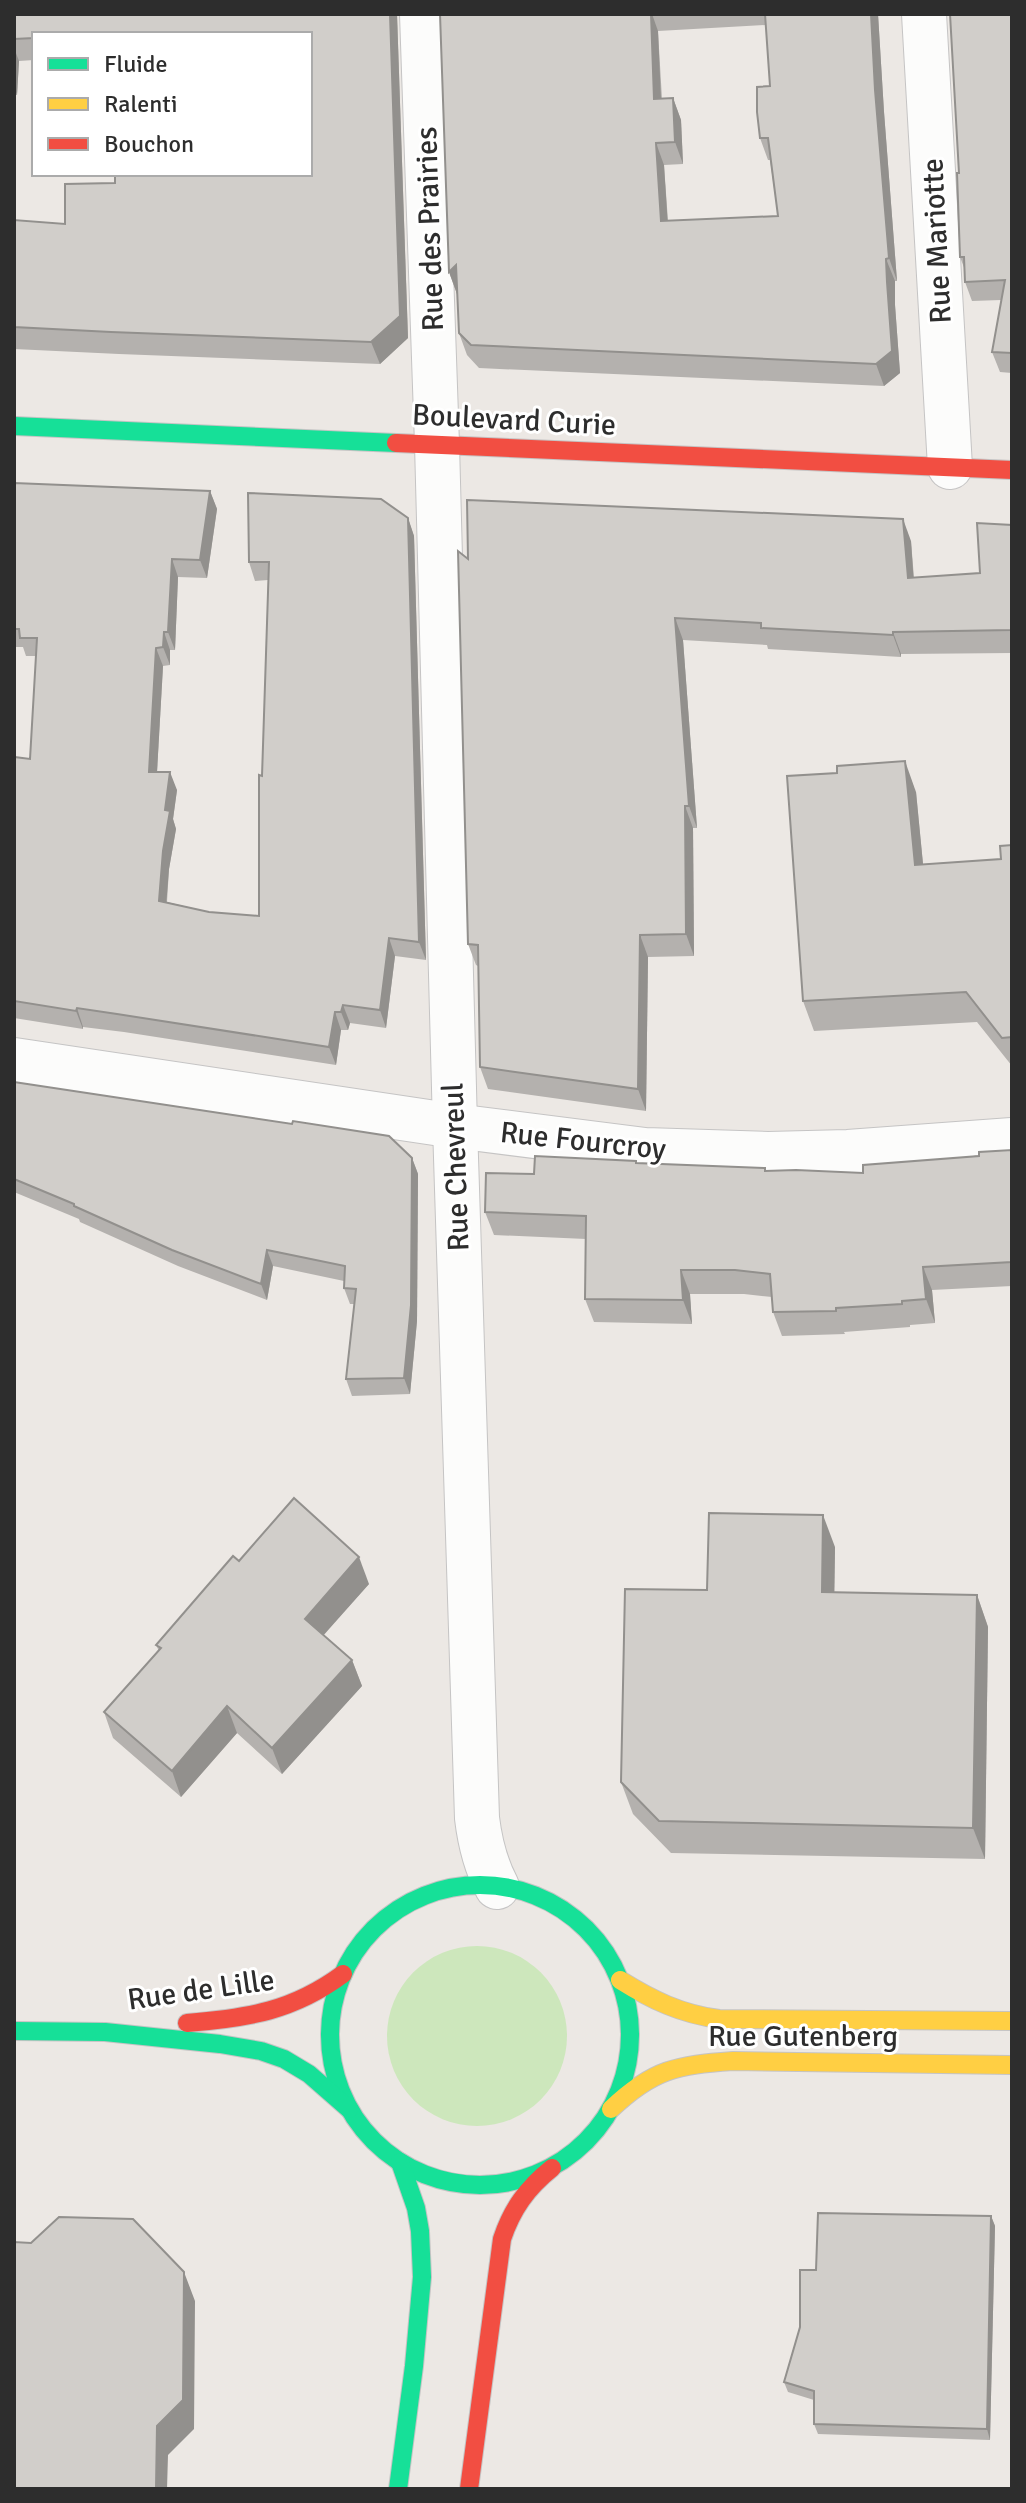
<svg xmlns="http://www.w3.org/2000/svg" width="1026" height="2503" font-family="Signika,sans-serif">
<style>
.green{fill:#cde7bc}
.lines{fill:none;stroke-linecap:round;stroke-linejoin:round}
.street-casing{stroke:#c5c4c4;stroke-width:46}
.fast-casing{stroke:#c5c4c4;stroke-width:20}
.slow-casing{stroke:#c5c4c4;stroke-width:20}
.jam-casing{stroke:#c5c4c4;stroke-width:20}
.street{stroke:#fcfcfb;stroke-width:44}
.fast{stroke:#16e098;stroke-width:18}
.slow{stroke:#ffcf43;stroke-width:18}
.jam{stroke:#f24e42;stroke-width:18}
.wall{fill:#b4b1ae;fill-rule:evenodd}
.shaded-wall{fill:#92908d}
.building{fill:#d1ceca;stroke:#92908d;stroke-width:2}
.labels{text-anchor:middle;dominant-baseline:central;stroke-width:6;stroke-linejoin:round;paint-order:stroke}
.street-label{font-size:30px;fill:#2d2d2d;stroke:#fff}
</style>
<rect width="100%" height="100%" fill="#ece8e4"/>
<circle class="green" cx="477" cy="2036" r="90"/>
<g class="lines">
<g class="street-casing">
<g id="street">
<path d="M422 14 437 444 455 1126 477 1818C480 1843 485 1864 497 1887"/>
<path d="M924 14 950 467"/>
<path d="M14 1060 455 1126 645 1150 768 1154 848 1152 1012 1140"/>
</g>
</g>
<g class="fast-casing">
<g id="fast">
<path d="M14 426 396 443"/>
<circle cx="480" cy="2035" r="150"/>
<path d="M14 2031 105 2032 220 2044 261 2051 284 2059 309 2074 349 2109"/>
<path d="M398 2489 414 2366 422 2277 420 2231 416 2208 400 2162"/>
</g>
</g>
<g class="slow-casing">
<g id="slow">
<path d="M620 1980C652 2000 681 2014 719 2019L1012 2021"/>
<path d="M611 2109C653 2069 677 2065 733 2061L1012 2065"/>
</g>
</g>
<g class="jam-casing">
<g id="jam">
<path d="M396 443 1012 470"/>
<path d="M187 2023C248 2018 293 2011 343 1974"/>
<path d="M469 2489 502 2239C512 2209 527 2188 552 2168"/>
</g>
</g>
<use href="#street" class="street"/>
<use href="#fast" class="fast"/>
<use href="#slow" class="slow"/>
<use href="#jam" class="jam"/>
</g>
<g class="wall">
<path d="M14 14H397L408 338 380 364 119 354 14 349V220L65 224 115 183 310 34H34V60L19 61 17 95H14Z"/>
<path d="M440 14H878L884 112 897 281H895V305L900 373 884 386 479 368 467 355 459 333 457 294 449 272ZM766 25 770 86 760 138 768 160H770L778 216 668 221 664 165 683 164 681 120 673 98 662 99 658 31Z"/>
<path d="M1012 14V373L1000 372 992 352 1001 300 972 301 965 282V270L960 257 959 173Z"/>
<path d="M14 483 210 491 217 509 207 578 178 577 175 650H170V665L163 666 157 772 177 790 173 819 176 829 169 869 167 902 209 912 259 916 262 776 268 580 255 581 249 562 408 518 414 536 426 960 395 956 386 1028 350 1023 348 1030H341L336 1065 124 1032 83 1027V1029L14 1018V757L30 759 36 656H26L23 647H14Z"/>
<path d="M1012 525V653L901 654V657L768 649 767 645 683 640 697 828H693L694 956 648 957 646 1111 488 1089 480 1067 478 966 476 965 468 944V559L911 541 914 578 980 573Z"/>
<path d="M916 792 923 864 1001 859 1012 845V1066L977 1022 814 1031 803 1001Z"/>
<path d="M14 1082 412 1158 418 1174 417 1321 410 1394 352 1396 346 1379 355 1304H350L344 1288V1281L273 1266 267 1300 178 1266 80 1222 79 1219 14 1192Z"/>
<path d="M1012 1150V1286L932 1290 935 1323 910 1325V1327L844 1332 845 1334 782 1336 773 1312 772 1297 744 1294H690L692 1324 594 1322 585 1299 586 1239 494 1235 485 1212 534 1174 637 1163 765 1168 766 1171 863 1173Z"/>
<path d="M835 1547 834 1592 977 1595 988 1627 985 1859 671 1853 633 1814 621 1782 707 1590Z"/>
<path d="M239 1561 369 1584 323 1635 352 1660 362 1686 282 1774 237 1733 181 1797 113 1738 104 1712 159 1651 156 1645Z"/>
<path d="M991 2216 995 2226 990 2440 818 2434 814 2424V2400L788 2392 784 2382 816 2270Z"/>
</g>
<g class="shaded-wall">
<path d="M390 14H397L408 338 380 364 371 342Z"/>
<path d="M651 14H652L658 31 662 122 654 99Z"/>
<path d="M871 14H878L884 112 897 281 889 258 875 90Z"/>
<path d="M14 48 19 61 17 95 14 86Z"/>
<path d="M673 98 681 120 683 164 675 142Z"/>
<path d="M656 143 664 165 669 243 661 221Z"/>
<path d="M886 259 895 281V305L900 373 884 386 876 364 887 282Z"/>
<path d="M456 265 457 294 449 272Z"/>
<path d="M210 491 217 509 207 578 200 560Z"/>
<path d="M408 518 414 536 426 960 419 942Z"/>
<path d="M903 519 911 541 915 600 908 578Z"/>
<path d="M172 559 178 577 175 650 168 632Z"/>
<path d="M675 618 683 640 697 828 689 806Z"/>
<path d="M164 632 170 650V665L163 647Z"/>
<path d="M893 632 901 654V657L893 635Z"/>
<path d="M156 648 163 666 156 790 149 772Z"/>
<path d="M905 761 916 792 926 895 915 865Z"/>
<path d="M170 772 177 790 173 819 176 829 169 869 165 919 159 901 165 810Z"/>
<path d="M685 806 693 828 694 956 686 934Z"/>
<path d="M640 935 648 957 646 1111 638 1089Z"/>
<path d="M389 938 395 956 386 1028 380 1010Z"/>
<path d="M343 1005 350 1023 348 1030 341 1012Z"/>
<path d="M77 1008 83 1027V1029L76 1011Z"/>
<path d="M335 1012 341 1030 336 1065 329 1047Z"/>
<path d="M412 1158 418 1174 417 1321 410 1394 404 1378Z"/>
<path d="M267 1250 273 1266 267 1300 261 1284Z"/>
<path d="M923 1267 932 1290 935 1323 926 1299Z"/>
<path d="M681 1270 690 1294 692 1324 683 1300Z"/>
<path d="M823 1515 835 1547 834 1624 822 1592Z"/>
<path d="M359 1557 369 1584 314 1646 305 1619Z"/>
<path d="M977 1595 988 1627 985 1859 973 1828Z"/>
<path d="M352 1660 362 1686 282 1774 272 1748Z"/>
<path d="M227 1706 237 1733 181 1797 172 1771Z"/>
<path d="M991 2216 995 2226 990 2440 987 2429Z"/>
<path d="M184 2272 195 2301 194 2429 168 2455 167 2489H156L157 2426Z"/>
</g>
<g class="building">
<path d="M14 14H390L400 316 371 342 111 332 14 327V220L65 224V184L115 183V174H310V34H34V38L14 39Z"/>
<path d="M440 14H651L654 99 673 98 675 142 656 143 661 221 778 216 768 138H760L757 112V87L770 86 765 14H871L875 90 889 258 886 259 887 282 892 351 876 364 471 345 459 333 456 265 449 272Z"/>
<path d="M950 14H1012V353L992 352 1005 280 965 282 964 257H960L957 173H959Z"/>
<path d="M14 483 210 491 200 560 172 559 168 632H164L163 647 156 648 149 772H170L165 810 170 811 163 851 159 901 209 912 259 916V775L262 776 269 562H249L248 493 381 499 408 518 419 942 389 938 380 1010 343 1005 341 1012H335L329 1047 117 1014 77 1008 76 1011 14 1001V757L30 759 37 638H20L19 629H14Z"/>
<path d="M467 500 903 519 908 578 980 573 977 523 1012 525V630L893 632V635L761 628V623L675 618 689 806H685L686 934 640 935 638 1089 480 1067 478 945 468 944 458 551 468 559Z"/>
<path d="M905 761 915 865 1001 859 1000 846 1012 845V1037L1002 1038 966 992 803 1001 787 776 837 773V766Z"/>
<path d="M14 1082 292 1124 293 1121 389 1136 412 1158 411 1305 404 1378 346 1379 356 1289 344 1288 345 1266 267 1250 261 1284 172 1250 74 1206V1204L14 1179Z"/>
<path d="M1012 1150V1262L923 1267 926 1299 902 1301V1304L836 1308V1311L773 1312 770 1274 735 1270H681L683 1300 585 1299 586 1216 485 1212 486 1173 534 1174 535 1156 636 1161V1163L765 1168V1171L796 1170 863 1173V1165L979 1156V1152Z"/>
<path d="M294 1498 359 1557 305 1619 352 1660 272 1748 227 1706 172 1771 104 1712 161 1648 156 1645 233 1556 239 1561Z"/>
<path d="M709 1513 823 1515 822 1592 977 1595 973 1828 659 1821 621 1782 625 1589 707 1590Z"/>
<path d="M818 2213 991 2216 987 2429 814 2424V2391L784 2382 800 2327V2270H816Z"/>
<path d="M59 2217 133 2219 184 2272 183 2400 157 2426 156 2489H14V2242L31 2243Z"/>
</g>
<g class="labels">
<g class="street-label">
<text transform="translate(430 229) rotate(-92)">Rue des Prairies</text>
<text transform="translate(937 241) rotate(-93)">Rue Mariotte</text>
<text transform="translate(514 420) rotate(3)">Boulevard Curie</text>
<text transform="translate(583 1141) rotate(6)">Rue Fourcroy</text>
<text transform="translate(456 1167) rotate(-92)">Rue Chevreul</text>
<text transform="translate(201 1990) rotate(-8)">Rue de Lille</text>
<text x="803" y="2036">Rue Gutenberg</text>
</g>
</g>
<rect width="1026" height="2503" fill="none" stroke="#2d2d2d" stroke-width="32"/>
<rect x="32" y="32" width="280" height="144" fill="#ffffff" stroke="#ababab" stroke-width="2"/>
<rect x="48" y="58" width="40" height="12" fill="#16e098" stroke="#ababab" stroke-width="2"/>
<text x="104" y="72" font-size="24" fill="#2d2d2d">Fluide</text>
<rect x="48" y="98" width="40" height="12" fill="#ffcf43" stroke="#ababab" stroke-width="2"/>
<text x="104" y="112" font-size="24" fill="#2d2d2d">Ralenti</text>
<rect x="48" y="138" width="40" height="12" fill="#f24e42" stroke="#ababab" stroke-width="2"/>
<text x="104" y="152" font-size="24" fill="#2d2d2d">Bouchon</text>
</svg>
